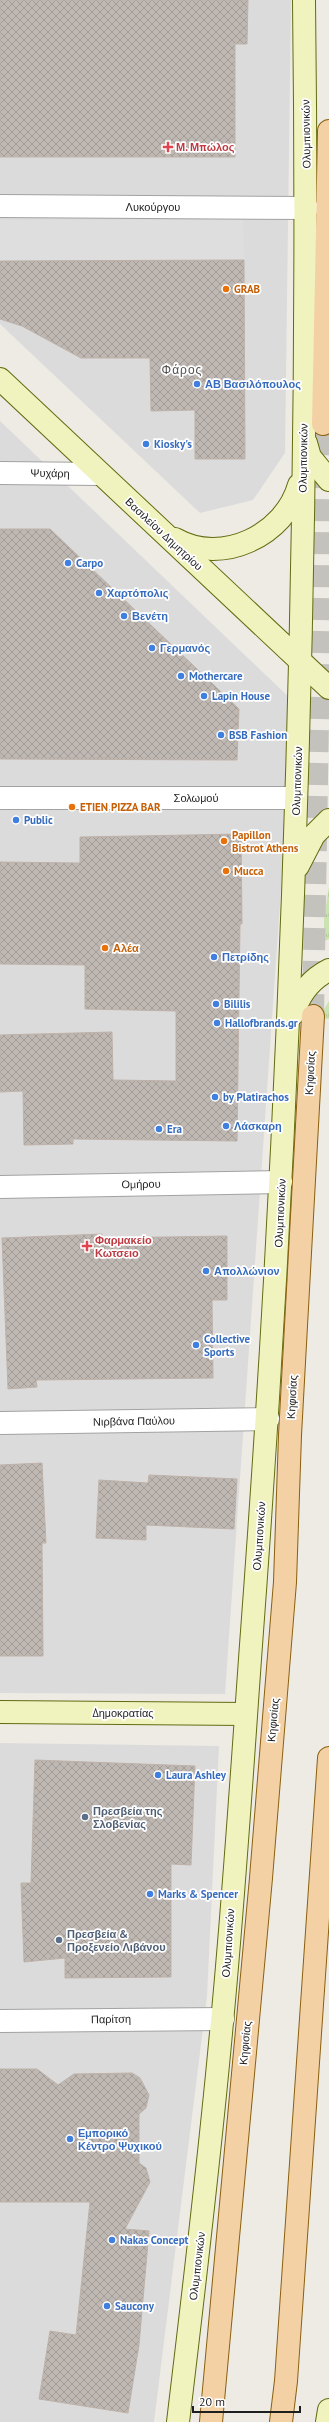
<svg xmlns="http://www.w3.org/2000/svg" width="329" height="2422" font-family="'PT Sans',sans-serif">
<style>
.residential{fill:#dcdbdb}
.grass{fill:url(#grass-tufts)}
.parking{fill:#dedede}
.building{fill:url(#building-cross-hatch);stroke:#beb2a9}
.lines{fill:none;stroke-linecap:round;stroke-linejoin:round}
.primary-tunnel{stroke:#c4c2bd;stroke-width:22;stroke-dasharray:22 11;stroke-linecap:butt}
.street-casing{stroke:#a2a2a2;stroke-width:24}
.secondary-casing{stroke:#626b0f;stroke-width:24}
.primary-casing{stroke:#8a600e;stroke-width:24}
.street{stroke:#fff;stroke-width:22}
.secondary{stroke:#f1f3be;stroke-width:22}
.primary{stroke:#f3d1a5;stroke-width:22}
.health-dot{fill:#e0444e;stroke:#fff;stroke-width:1.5}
.food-dot{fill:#e8710a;stroke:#fff;stroke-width:1.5}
.shop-dot{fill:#3f7fe0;stroke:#fff;stroke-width:1.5}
.service-dot{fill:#5c6f8a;stroke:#fff;stroke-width:1.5}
.labels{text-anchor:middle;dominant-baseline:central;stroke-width:3.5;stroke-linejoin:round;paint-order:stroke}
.street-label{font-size:11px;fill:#1e1e1e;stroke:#fff}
.health-label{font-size:11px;font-weight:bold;fill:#be3a42;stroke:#fff;text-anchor:start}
.food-label{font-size:11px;font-weight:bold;fill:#c56008;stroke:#fff;text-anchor:start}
.shop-label{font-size:11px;font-weight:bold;fill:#366cbe;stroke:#fff;text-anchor:start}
.service-label{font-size:11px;font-weight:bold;fill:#4e5e75;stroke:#fff;text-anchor:start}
.neighbourhood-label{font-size:12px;letter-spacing:1px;fill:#515151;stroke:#fff}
</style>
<defs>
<pattern id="grass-tufts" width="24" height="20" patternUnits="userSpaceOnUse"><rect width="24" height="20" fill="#cae3b0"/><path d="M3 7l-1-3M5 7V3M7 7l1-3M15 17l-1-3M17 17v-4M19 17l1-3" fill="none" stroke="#adc297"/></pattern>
<pattern id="building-cross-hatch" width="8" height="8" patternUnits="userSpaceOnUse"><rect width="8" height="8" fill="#beb7b2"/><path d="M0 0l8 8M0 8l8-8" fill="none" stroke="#a39d99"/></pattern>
</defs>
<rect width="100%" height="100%" fill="#eeebe5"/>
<g class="residential">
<path d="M0 0H291L285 453 253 500 200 513 0 324Z"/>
<path d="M0 421 294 702 225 1694 0 1693Z"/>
<path d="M0 1743 219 1746 207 1996 154 2422H0Z"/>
</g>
<g class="grass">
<path d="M329 886V939L324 941V919Z"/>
<path d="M329 1001V1019H318Z"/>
</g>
<path class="parking" d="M0 220H243L244 260 0 261Z"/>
<g class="building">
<path d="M0 0H248L247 44H235V157H0Z"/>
<path d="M244 260 245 459H195V410L151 411 150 358H81L22 326 0 319V261Z"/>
<path d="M0 529H50L239 709 237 760 0 759Z"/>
<path d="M241 834 242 924H240L237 1141 73 1139V1144L24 1145 23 1091 0 1092V1035L112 1032 113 1080 176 1081V1011L85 1009V965L0 964V862L80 863V837Z"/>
<path d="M102 1234V1238L227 1236V1300H212L213 1378 36 1380 37 1387 8 1389 2 1238Z"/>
<path d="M42 1463 46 1543H42L43 1656H0V1465Z"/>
<path d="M149 1475 237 1479 234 1529 146 1525V1540L96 1538 99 1480 148 1483Z"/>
<path d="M35 1760 195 1766 191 1865 171 1864V1977L65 1978V1958L24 1962 21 1883H31Z"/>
<path d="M0 2069H37L58 2085 74 2074 132 2073 140 2078 149 2095 146 2108 139 2114V2163L146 2168 150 2182 125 2229 149 2231 139 2345 128 2413 39 2399 50 2331 76 2335 90 2202H0Z"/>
</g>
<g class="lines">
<path class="primary-tunnel" d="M313 1016 323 424"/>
<g class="street-casing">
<g id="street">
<path d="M0 206 307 208"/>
<path d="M0 473 100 474"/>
<path d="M0 798H296"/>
<path d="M0 1187 281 1182"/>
<path d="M0 1423 268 1419"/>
<path d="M0 2021 223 2019"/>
</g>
</g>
<g class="secondary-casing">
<g id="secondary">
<path d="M0 379 329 688"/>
<path d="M306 443 310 457 329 480"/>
<path d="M175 539C222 566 285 535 299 485"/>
<path d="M298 866 314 835 329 820"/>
<path d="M293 1014C299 995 311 979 329 970"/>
<path d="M0 1712 246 1714"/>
<path d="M178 2422C194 2289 210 2156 222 2022 234 1897 242 1771 251 1645 292 1098 311 549 304 0"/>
<path d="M327 2422 329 2410"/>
</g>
</g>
<g class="primary-casing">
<g id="primary">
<path d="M323 424 329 131"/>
<path d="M211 2422 261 1878 285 1582 290 1435 313 1016"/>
<path d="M281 2422 286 2381 329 1758"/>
</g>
</g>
<use href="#street" class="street"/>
<use href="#secondary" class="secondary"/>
<use href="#primary" class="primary"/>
</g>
<g class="health-dot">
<path d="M166 141h4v4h4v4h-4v4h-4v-4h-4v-4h4z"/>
<path d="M85 1240h4v4h4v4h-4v4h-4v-4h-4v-4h4z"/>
</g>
<g class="food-dot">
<circle cx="226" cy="289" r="4"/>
<circle cx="72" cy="807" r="4"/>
<circle cx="224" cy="841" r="4"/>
<circle cx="226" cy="871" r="4"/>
<circle cx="105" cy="948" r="4"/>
</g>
<g class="shop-dot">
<circle cx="197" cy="384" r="4"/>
<circle cx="146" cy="444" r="4"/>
<circle cx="68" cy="563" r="4"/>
<circle cx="99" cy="593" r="4"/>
<circle cx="124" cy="616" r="4"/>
<circle cx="152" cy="648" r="4"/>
<circle cx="181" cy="676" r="4"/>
<circle cx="204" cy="696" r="4"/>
<circle cx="221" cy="735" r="4"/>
<circle cx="16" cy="820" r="4"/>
<circle cx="214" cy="957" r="4"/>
<circle cx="216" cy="1004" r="4"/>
<circle cx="217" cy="1023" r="4"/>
<circle cx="215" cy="1097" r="4"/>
<circle cx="226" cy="1126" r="4"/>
<circle cx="159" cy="1129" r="4"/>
<circle cx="206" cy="1271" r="4"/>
<circle cx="196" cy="1345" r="4"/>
<circle cx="158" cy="1775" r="4"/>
<circle cx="150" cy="1894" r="4"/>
<circle cx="70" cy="2139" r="4"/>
<circle cx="112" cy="2240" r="4"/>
<circle cx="107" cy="2306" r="4"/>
</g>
<g class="service-dot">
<circle cx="85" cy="1817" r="4"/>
<circle cx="59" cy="1940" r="4"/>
</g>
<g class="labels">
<g class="street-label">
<text transform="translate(306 134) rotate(-91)">Ολυμπιονικών</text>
<text x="153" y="207">Λυκούργου</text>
<text transform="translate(303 458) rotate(-89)">Ολυμπιονικών</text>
<text transform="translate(50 473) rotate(1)">Ψυχάρη</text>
<text transform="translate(164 534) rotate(43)">Βασιλείου Δημητρίου</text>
<text transform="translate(297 781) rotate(-88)">Ολυμπιονικών</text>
<text x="196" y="798">Σολωμού</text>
<text transform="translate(310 1073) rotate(-87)">Κηφισίας</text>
<text transform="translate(141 1184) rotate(-1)">Ομήρου</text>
<text transform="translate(280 1213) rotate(-87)">Ολυμπιονικών</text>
<text transform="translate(292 1397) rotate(-87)">Κηφισίας</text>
<text transform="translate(134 1421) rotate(-1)">Νιρβάνα Παύλου</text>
<text transform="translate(259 1536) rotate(-86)">Ολυμπιονικών</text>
<text x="123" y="1713">Δημοκρατίας</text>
<text transform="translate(273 1720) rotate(-85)">Κηφισίας</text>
<text transform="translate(228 1943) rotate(-86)">Ολυμπιονικών</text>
<text transform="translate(111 2019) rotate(-1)">Παρίτση</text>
<text transform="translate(245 2043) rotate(-85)">Κηφισίας</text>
<text transform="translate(197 2266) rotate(-83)">Ολυμπιονικών</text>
</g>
<g class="health-label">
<text x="176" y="147">Μ. Μπώλος</text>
<text x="95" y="1240">Φαρμακείο<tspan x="95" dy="13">Κωτσειο</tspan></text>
</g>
<g class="food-label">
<text x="234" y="289">GRAB</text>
<text x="80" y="807">ETIEN PIZZA BAR</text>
<text x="232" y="835">Papillon<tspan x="232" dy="13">Bistrot Athens</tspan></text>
<text x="234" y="871">Mucca</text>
<text x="113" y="948">Αλέα</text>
</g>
<g class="shop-label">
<text x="205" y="384">ΑΒ Βασιλόπουλος</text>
<text x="154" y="444">Kiosky's</text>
<text x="76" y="563">Carpo</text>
<text x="107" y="593">Χαρτόπολις</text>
<text x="132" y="616">Βενέτη</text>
<text x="160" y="648">Γερμανός</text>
<text x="189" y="676">Mothercare</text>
<text x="212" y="696">Lapin House</text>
<text x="229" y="735">BSB Fashion</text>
<text x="24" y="820">Public</text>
<text x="222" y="957">Πετρίδης</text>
<text x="224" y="1004">Bililis</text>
<text x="225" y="1023">Hallofbrands.gr</text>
<text x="223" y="1097">by Platirachos</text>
<text x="234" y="1126">Λάσκαρη</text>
<text x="167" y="1129">Era</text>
<text x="214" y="1271">Απολλώνιον</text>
<text x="204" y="1339">Collective<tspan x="204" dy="13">Sports</tspan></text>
<text x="166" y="1775">Laura Ashley</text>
<text x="158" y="1894">Marks &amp; Spencer</text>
<text x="78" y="2133">Εμπορικό<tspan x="78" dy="13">Κέντρο Ψυχικού</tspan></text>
<text x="120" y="2240">Nakas Concept</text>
<text x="115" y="2306">Saucony</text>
</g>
<g class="service-label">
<text x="93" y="1811">Πρεσβεία της<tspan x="93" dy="13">Σλοβενίας</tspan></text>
<text x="67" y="1934">Πρεσβεία &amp;<tspan x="67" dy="13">Προξενείο Λιβάνου</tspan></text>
</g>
<g class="neighbourhood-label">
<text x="182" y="369">Φάρος</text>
</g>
</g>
<path d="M193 2406v6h107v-6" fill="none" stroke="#1e1e1e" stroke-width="2"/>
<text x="199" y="2406" font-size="12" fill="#1e1e1e" stroke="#ffffff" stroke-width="3" paint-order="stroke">20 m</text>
</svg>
